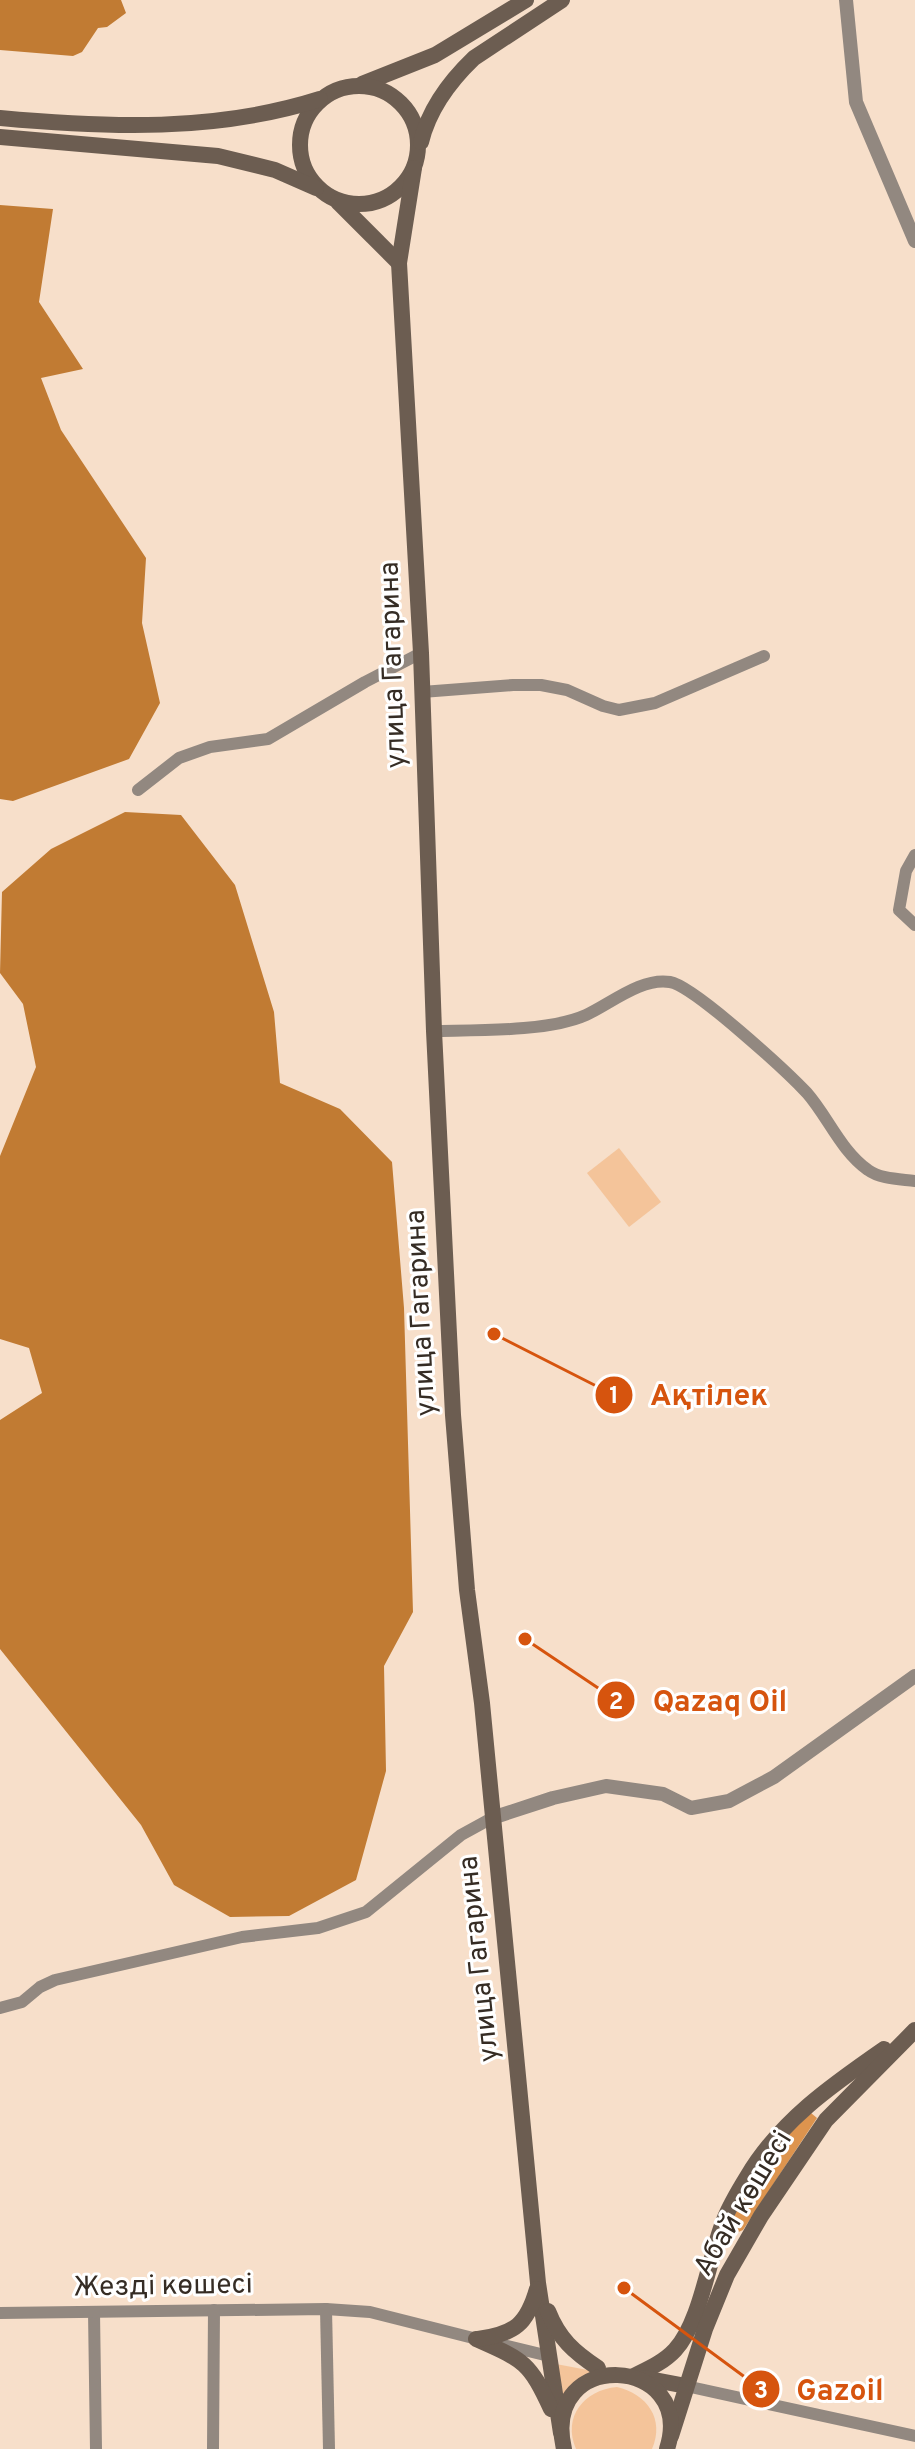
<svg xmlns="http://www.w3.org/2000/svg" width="915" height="2449" font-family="Overpass,sans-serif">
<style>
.green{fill:#f4c49a}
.forest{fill:#dd944e}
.water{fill:#c17b33}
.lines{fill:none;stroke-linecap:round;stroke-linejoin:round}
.minor{stroke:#928880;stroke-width:12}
.tertiary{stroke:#928880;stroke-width:14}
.secondary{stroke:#6c5d51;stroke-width:16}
.labels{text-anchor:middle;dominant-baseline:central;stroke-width:6;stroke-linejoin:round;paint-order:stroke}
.street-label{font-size:28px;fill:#352c24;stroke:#fff}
.leader{fill:none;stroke:#d6540e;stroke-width:3}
.callout-dot{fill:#d6540e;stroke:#fff;stroke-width:3}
.mark-label{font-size:24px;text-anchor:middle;font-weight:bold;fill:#fff}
.callout-label{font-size:30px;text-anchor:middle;font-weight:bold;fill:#d6540e;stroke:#fff;stroke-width:6;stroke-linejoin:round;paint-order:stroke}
</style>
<rect width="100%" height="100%" fill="#f7dfca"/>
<g class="green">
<path d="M619 1148 661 1202 629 1227 587 1173Z"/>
<path d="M556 2364 593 2371 561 2400Z"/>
<path d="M617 2387C647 2394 665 2419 652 2449H576C562 2417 584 2390 617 2387Z"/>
</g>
<path class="forest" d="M811 2113 817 2118 743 2230 734 2234 729 2227C748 2183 776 2144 811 2113Z"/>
<g class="water">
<path d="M0 0H121L126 13 107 27 98 28 82 52 73 56 0 50Z"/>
<path d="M0 205 53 209 39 302 83 369 41 378 61 430 146 558 142 623 160 703 129 759 13 801 0 799Z"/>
<path d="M125 812 181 815 235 885 274 1012 280 1083 340 1109 392 1162 404 1308 413 1612 384 1666 386 1771 356 1880 289 1916 230 1917 174 1885 141 1825 0 1649V1420L42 1393 29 1348 0 1339V1156L36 1067 23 1004 0 973 2 892 51 849Z"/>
</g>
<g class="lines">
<g class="minor">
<path d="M422 692 513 685H541L567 690 603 706 619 710 655 703 764 656"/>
<path d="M138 790 179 758 210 747 268 739 365 682 421 653"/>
<path d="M915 855 906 871 899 910 915 925"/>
<path d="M434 1031C476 1030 548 1032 586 1015 610 1004 642 977 670 982 694 986 787 1072 807 1093 828 1117 841 1151 868 1170 880 1179 900 1179 915 1181"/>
<path d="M0 2008 22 2002 40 1987 55 1980 242 1937 318 1928 366 1912 461 1835 492 1818"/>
<path d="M326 2309 329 2449"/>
<path d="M94 2312 96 2449"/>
<path d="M0 2313 326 2309 370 2312 481 2340"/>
<path d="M499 2344 549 2356"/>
<path d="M686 2386 915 2436"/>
<path d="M213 2449 214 2310"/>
</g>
<g class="tertiary">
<path d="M846 0 856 102 915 241"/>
<path d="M492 1818 553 1798 606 1786 663 1794 691 1808 729 1801 774 1777 915 1676"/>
</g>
<g class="secondary">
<path d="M362 84 435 55 526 0"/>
<circle cx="359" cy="145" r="59"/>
<path d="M0 118C108 128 216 132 320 99"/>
<path d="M0 137 218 156 275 170 316 188"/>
<path d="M421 142C429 109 450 81 474 58L562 0"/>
<path d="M414 168 399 263 421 653 434 1031 453 1415 467 1590 482 1703 538 2283 561 2433"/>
<path d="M338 202 399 263"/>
<path d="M548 2311C559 2339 574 2352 598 2368"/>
<path d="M476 2339C523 2360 529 2361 551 2409"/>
<path d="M478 2339C515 2334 527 2324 537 2289"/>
<path d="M634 2376C648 2369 664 2362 675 2350 701 2322 709 2256 724 2220 730 2205 739 2190 747 2177 780 2121 832 2085 884 2049"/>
<path d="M644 2378 686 2386"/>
<path d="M671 2436 705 2329 727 2275 761 2216 826 2120 915 2030"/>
<path d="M564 2449C540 2346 697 2355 667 2449"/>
</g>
</g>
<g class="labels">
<g class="street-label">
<text transform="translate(394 665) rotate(-92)">улица Гагарина</text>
<text transform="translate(422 1313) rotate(-93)">улица Гагарина</text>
<text transform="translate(480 1959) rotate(-96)">улица Гагарина</text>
<text transform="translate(744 2204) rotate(-59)">Абай көшесі</text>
<text transform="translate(163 2287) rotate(-1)">Жезді көшесі</text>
</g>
</g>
<path class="leader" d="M494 1334L614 1395M525 1639L616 1700M624 2288L761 2389"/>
<g class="callout-dot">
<circle cx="494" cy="1334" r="8"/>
<circle cx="525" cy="1639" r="8"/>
<circle cx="624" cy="2288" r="8"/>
<circle cx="614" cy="1395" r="20"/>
<circle cx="616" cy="1700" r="20"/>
<circle cx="761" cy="2389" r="20"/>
</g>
<g class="mark-label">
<text x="614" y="1403">1</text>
<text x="616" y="1709">2</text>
<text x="761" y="2398">3</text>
</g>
<g class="callout-label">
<text x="709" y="1405">Ақтілек</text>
<text x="720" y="1711">Qazaq Oil</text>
<text x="840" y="2400">Gazoil</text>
</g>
</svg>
